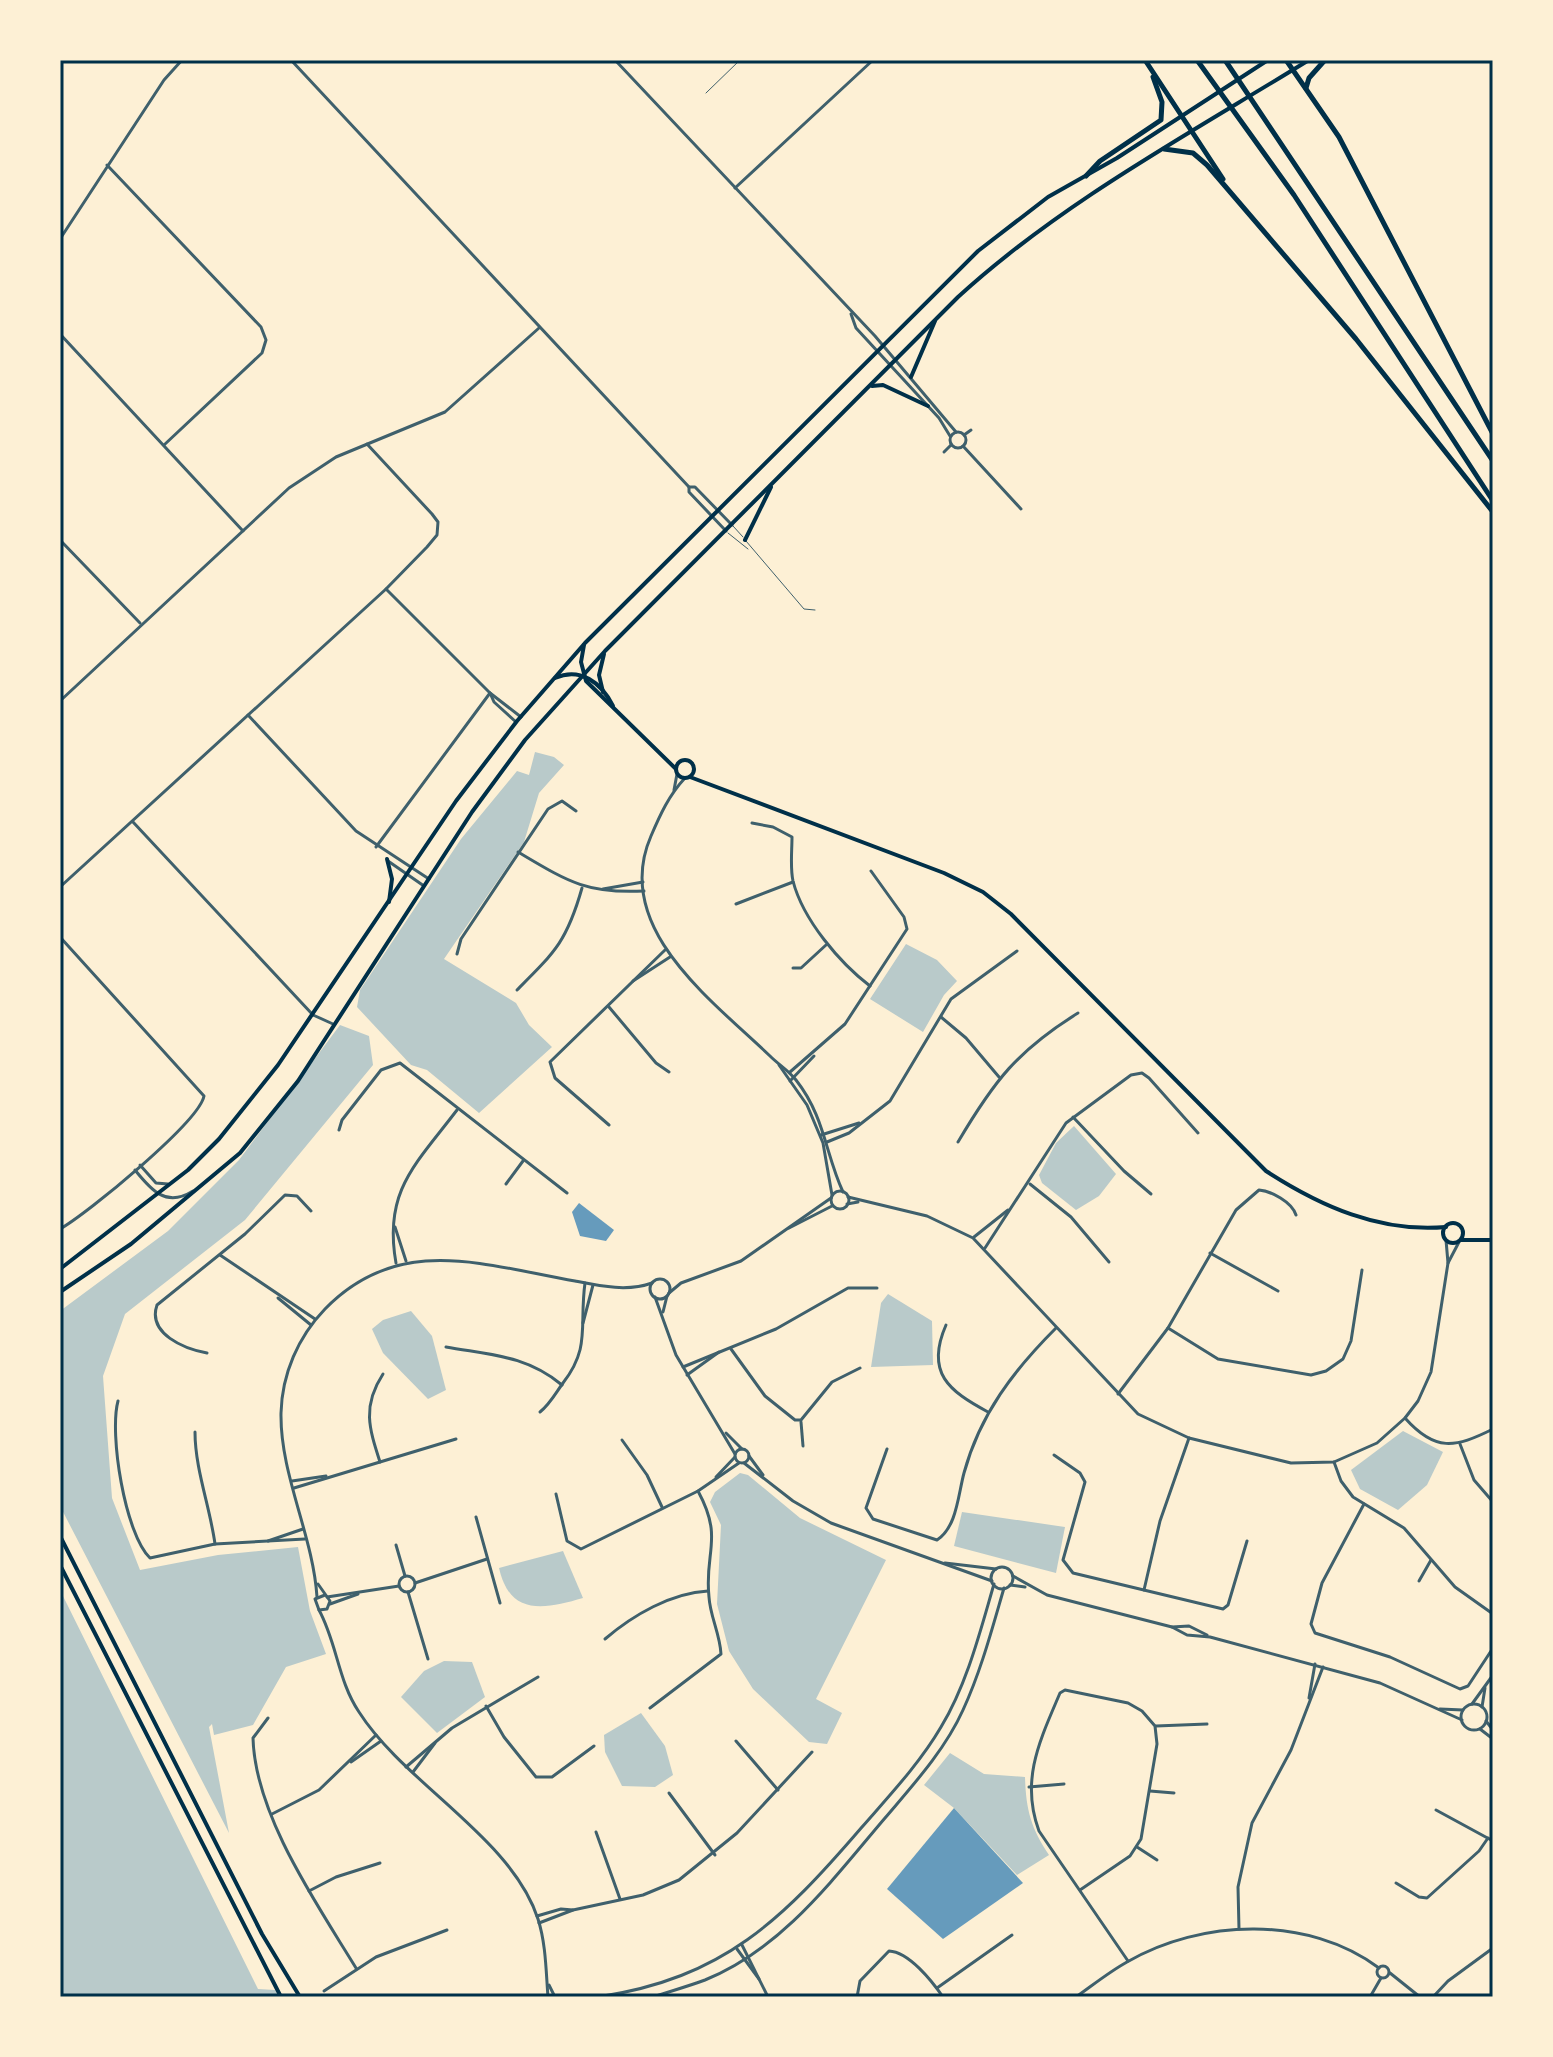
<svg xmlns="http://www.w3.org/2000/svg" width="1553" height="2057" font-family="Cabin,sans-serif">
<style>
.green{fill:#b9caca}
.water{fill:#669bbc}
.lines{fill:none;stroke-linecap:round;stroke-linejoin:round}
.service{stroke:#3f606c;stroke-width:1}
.minor{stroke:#3f606c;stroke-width:3}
.tertiary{stroke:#3f606c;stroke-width:3}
.secondary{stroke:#003049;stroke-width:4}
.primary{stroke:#003049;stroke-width:4}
.motorway{stroke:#003049;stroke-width:5}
.neatline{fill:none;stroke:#003049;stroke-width:3}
</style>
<rect width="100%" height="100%" fill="#fdf0d5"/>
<g class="green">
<path d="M535 752 554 757 564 765 539 793 524 842 444 959 516 1003 529 1025 552 1047 479 1113 427 1070 411 1065 357 1007 360 990 461 839 517 771 529 775Z"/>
<path d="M906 944 937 960 957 981 944 995 923 1032 870 999Z"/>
<path d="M340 1025 369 1036 373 1065 245 1220 125 1314 103 1376 112 1498 140 1570 218 1555 298 1547 310 1611 326 1654 286 1667 253 1725 214 1735 212 1724 209 1727 229 1833 60 1506V1311L168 1231 239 1160Z"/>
<path d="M1074 1126 1116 1174 1099 1196 1076 1210 1042 1183 1039 1175 1056 1143Z"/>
<path d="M888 1294 932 1321 933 1365 871 1367 881 1303Z"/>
<path d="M411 1311 432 1336 446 1390 428 1399 383 1353 372 1329 383 1320Z"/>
<path d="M1403 1431 1443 1452 1427 1485 1398 1510 1360 1489 1351 1470Z"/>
<path d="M740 1473 748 1475 800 1518 886 1560 816 1699 842 1713 827 1744 809 1742 753 1689 729 1651 717 1604 721 1525 710 1502 715 1492Z"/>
<path d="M962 1512 1065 1527 1056 1573 954 1546Z"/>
<path d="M563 1551 583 1598C545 1609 510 1617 499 1568Z"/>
<path d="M60 1590 258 1989 275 1990 279 1997H60Z"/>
<path d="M444 1661 472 1662 485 1697 437 1733 401 1697 424 1671Z"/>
<path d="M641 1713 665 1746 673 1775 655 1787 622 1786 605 1752 604 1735Z"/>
<path d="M950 1753 984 1774 1025 1777C1026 1810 1031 1828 1049 1855L1017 1875 954 1808 924 1785Z"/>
</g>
<g class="water">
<path d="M579 1203 614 1230 606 1241 580 1236 572 1212Z"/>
<path d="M954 1808 1023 1883 943 1939 887 1889Z"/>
</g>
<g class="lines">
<g class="service">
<path d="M706 93 740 60"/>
<path d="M733 526 743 537"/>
<path d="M728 533 748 549"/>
<path d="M746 541 804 609 815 610"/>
</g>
<g class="minor">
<path d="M291 60 689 487H695L732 525"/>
<path d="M615 60 875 336 956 432"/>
<path d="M107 165 261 327 266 340 262 353 164 445"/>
<path d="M735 188 873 60"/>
<path d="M60 239 164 80 182 60"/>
<path d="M851 314 856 328 939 418 950 436"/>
<path d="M60 334 243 531"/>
<circle cx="958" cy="440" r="8"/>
<path d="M964 435 971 430"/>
<path d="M963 446 1021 509"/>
<path d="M944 452 951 445"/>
<path d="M689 487V492L726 531"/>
<path d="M60 540 140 623"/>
<path d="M490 693 494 702 516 722"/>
<path d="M490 693 521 717"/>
<path d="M60 701 289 488 336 457 445 412 539 328"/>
<path d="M248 715 356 831 429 879"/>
<path d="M133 822 313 1015 333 1024"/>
<path d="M752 823 773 827 792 837C792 851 790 868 793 881 803 920 840 963 870 986"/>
<path d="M376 847 490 693 386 589"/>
<path d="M518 852C567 881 586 894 644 891"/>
<path d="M388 861 424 886"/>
<path d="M60 887 386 589 427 547 437 535 438 522 432 514 367 444"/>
<path d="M603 889 643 882"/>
<path d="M736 904 793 882"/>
<path d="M60 937 204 1096C199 1122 87 1214 60 1229"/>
<path d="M457 954 461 939 548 809 562 801 576 811"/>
<path d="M793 968H801L826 945"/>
<path d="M633 981 670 957"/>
<path d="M517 990C555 952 567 941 582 888"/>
<path d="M609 1007 656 1063 669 1072"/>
<path d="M941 1017 966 1038 999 1077"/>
<path d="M790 1072 845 1024 907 929 904 917 871 871"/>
<path d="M790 1081 814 1056"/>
<path d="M1073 1117 1124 1171 1151 1194"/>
<path d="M609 1125 555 1078 550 1062 665 950"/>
<path d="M339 1130 342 1120 381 1070 400 1063 567 1193"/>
<path d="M821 1135 859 1123"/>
<path d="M827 1142 849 1133 890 1101 951 999 1017 951"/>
<path d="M958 1142C994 1081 1017 1051 1078 1013"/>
<path d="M140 1165 156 1183 168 1184"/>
<path d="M135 1170C151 1190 166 1208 193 1191"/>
<path d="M506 1184 523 1161"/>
<path d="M1030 1184 1071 1217 1109 1262"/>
<path d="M848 1197 927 1216 973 1238 1138 1414 1189 1438 1291 1463 1334 1462 1377 1443 1405 1418 1418 1401 1431 1372 1448 1263 1446 1240"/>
<path d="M847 1204 858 1202"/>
<path d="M395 1227 406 1261"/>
<path d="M974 1237 1008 1210"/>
<path d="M985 1248 1066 1123 1131 1075 1142 1073 1149 1078 1198 1133"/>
<path d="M1210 1253 1278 1291"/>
<path d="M220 1255 315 1319"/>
<path d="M396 1263C383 1191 416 1164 457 1110"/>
<path d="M1448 1263 1459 1242"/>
<path d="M278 1298 311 1325"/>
<path d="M583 1323 593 1285"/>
<path d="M946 1325C925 1373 949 1391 988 1412"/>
<path d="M1168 1328 1218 1359 1311 1375 1326 1371 1343 1359 1351 1341 1362 1270"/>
<path d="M446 1347C490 1355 526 1355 562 1385"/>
<path d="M731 1349 765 1396 795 1420H801L832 1382 860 1368"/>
<path d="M207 1353C185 1349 147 1334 157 1305L245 1234 285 1195 297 1196 311 1211"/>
<path d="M683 1367 776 1329 848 1288H877"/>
<path d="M687 1375 719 1352"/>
<path d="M1118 1394 1168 1328 1236 1210 1259 1190C1271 1191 1292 1202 1296 1215"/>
<path d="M118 1401C109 1434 125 1534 150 1558L215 1544 305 1539"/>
<path d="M540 1412C550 1404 555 1394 563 1383 591 1347 579 1326 585 1283"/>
<path d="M1405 1418C1435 1452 1455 1448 1493 1429"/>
<path d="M801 1422 803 1446"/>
<path d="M195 1432C195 1469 210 1507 215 1544"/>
<path d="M622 1440 647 1475 662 1507"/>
<path d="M1460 1444 1474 1480 1493 1502"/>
<path d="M887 1449 866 1508 873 1519 937 1540C957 1527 958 1495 964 1473 980 1414 1014 1370 1056 1328"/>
<path d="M1054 1455 1080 1473 1085 1482 1063 1560 1073 1573 1223 1609 1228 1605 1247 1541"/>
<path d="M380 1462C369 1428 362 1406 383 1374"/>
<path d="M1334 1462 1341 1481 1353 1497 1404 1528 1455 1587 1493 1614"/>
<path d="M716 1477 735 1457"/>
<path d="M292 1481 326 1476"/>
<path d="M294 1488 456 1439"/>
<path d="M556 1494 567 1541 581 1549 698 1491 739 1463"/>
<path d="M1364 1504 1322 1583 1311 1624 1315 1633 1390 1657 1460 1689 1468 1686 1493 1648"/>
<path d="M476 1517 500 1603"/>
<path d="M268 1541 303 1529"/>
<path d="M396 1545 405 1576"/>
<circle cx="407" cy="1584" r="8"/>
<path d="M1419 1581 1431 1560"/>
<path d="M415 1583 487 1559"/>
<path d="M1144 1590 1160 1521 1189 1438"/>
<path d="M408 1592 428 1659"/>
<path d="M327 1597 399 1586"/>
<path d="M330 1604 358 1594"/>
<path d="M605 1639C633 1615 671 1593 708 1591"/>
<path d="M1309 1698 1315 1664"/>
<path d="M486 1706 504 1737 536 1777H552L594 1746"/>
<path d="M650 1708 721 1654C720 1634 710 1616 709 1597 704 1552 724 1539 698 1491"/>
<path d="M268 1718 253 1738C255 1815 317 1904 356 1968"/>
<path d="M1156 1726 1207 1724"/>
<path d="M736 1741 778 1790"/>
<path d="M351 1762 381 1741"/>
<path d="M406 1767 452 1728 538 1677"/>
<path d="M413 1772 435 1743"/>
<path d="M1029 1787 1064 1784"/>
<path d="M1150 1791 1174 1793"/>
<path d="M669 1793 715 1855"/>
<path d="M1436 1810 1493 1841"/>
<path d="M272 1814 319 1790 376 1735"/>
<path d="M596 1832 620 1899"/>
<path d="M1137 1847 1157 1860"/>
<path d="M1396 1883 1419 1897 1427 1898 1479 1851 1488 1838"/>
<path d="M1080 1890 1130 1856 1141 1839 1157 1744 1155 1726 1142 1711 1128 1703 1065 1690 1060 1693C1040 1740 1020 1780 1039 1831L1128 1961"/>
<path d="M309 1891 336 1877 380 1863"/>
<path d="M537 1916 561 1909 573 1910"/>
<path d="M539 1923 573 1910 643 1895 679 1880 737 1833 812 1752"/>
<path d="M1239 1929 1238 1887 1252 1823 1291 1750 1323 1667"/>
<path d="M742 1945 768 1997"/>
<path d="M737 1949 759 1979"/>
<circle cx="1383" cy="1972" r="6"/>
<path d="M1390 1973 1420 1997"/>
<path d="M937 1988 1012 1935"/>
<path d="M324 1991 376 1957 447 1930"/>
<path d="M857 1997 860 1981 889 1951C909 1952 932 1981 943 1997"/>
<path d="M1076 1997C1093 1985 1109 1972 1127 1962 1201 1919 1308 1915 1379 1968"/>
<path d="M1370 1997 1381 1978"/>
<path d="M1433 1997 1448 1981 1493 1948"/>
</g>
<g class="tertiary">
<path d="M685 778C669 795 660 815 651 836 611 928 713 1001 770 1056 779 1065 788 1070 796 1080 825 1117 825 1153 843 1192"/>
<path d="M674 790 677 774"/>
<path d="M779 1065 807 1105 823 1143 832 1195"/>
<circle cx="840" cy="1200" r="9"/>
<path d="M789 1228 832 1206"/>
<circle cx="660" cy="1289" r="10"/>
<path d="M669 1293 681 1283 741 1261 831 1198"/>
<path d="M655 1297 676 1355 735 1454"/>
<path d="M663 1312 667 1296"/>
<path d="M726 1433 742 1449"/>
<circle cx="742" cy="1456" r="7"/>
<path d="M749 1456 763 1475"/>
<path d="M744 1463 793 1501 831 1523 992 1581"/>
<path d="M945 1563 996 1569"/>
<circle cx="1002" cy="1578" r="11"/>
<path d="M1013 1576 1047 1595 1172 1627 1189 1626 1207 1635"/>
<path d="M318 1584 330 1601 327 1609 319 1610 315 1599 325 1595"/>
<path d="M1010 1585 1025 1587"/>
<path d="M317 1597C313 1535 280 1475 281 1413 282 1374 298 1337 325 1309 399 1233 483 1265 575 1281 600 1286 627 1292 652 1283"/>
<path d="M319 1610C337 1643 338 1681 359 1712 405 1784 512 1838 538 1919 546 1944 546 1972 548 1997"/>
<path d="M1172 1627 1187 1635 1210 1637 1380 1683 1462 1720"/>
<path d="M1472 1704 1493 1675"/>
<circle cx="1474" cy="1717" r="13"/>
<path d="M1482 1707 1485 1688"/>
<path d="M1440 1709 1463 1710"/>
<path d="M1486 1721 1493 1730"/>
<path d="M1480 1729 1493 1739"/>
<path d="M549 1985 555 1997"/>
<path d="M598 1997C724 1978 782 1920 862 1827 889 1796 920 1763 941 1727 967 1684 980 1632 994 1584"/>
<path d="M653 1997C671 1991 689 1986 705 1980 782 1949 833 1879 885 1818 913 1785 945 1750 963 1710 981 1671 992 1629 1004 1588"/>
</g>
<g class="secondary">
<path d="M584 645 581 662 586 681 676 769"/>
<path d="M555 678C580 667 601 682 613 706"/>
<circle cx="685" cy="769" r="9"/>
<path d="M690 777 944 873 983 892 1011 914 1266 1171C1320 1206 1380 1233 1446 1227"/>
<circle cx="1453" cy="1233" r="10"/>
<path d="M1461 1240H1493"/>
</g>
<g class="primary">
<path d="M911 377 935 321"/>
<path d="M872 386 883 385 928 406"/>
<path d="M745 540 771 487"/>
<path d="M603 692 599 675 604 654"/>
<path d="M387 859 392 879 389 902"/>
<path d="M60 1269 188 1170 219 1139 278 1065 456 801 517 721 585 643 978 251 1048 197 1117 158 1268 60"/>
<path d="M60 1292 131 1244 240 1153 298 1081 472 812 525 740 605 651 958 297C1062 202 1189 134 1309 60"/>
<path d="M60 1536 262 1934 300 1997"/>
<path d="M60 1565 281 1997"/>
</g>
<g class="motorway">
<path d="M1145 60 1223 179"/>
<path d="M1197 60 1294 195 1493 501"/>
<path d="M1225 60 1493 461"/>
<path d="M1286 60 1339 137 1493 434"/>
<path d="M1306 88 1309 78 1325 60"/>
<path d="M1164 149 1193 153 1207 165 1356 339 1493 512"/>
<path d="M1086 176 1100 161 1161 120 1162 102 1153 77"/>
</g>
</g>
<rect width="1553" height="2057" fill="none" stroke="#fdf0d5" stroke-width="124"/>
<rect x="62" y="62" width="1429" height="1933" class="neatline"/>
</svg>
